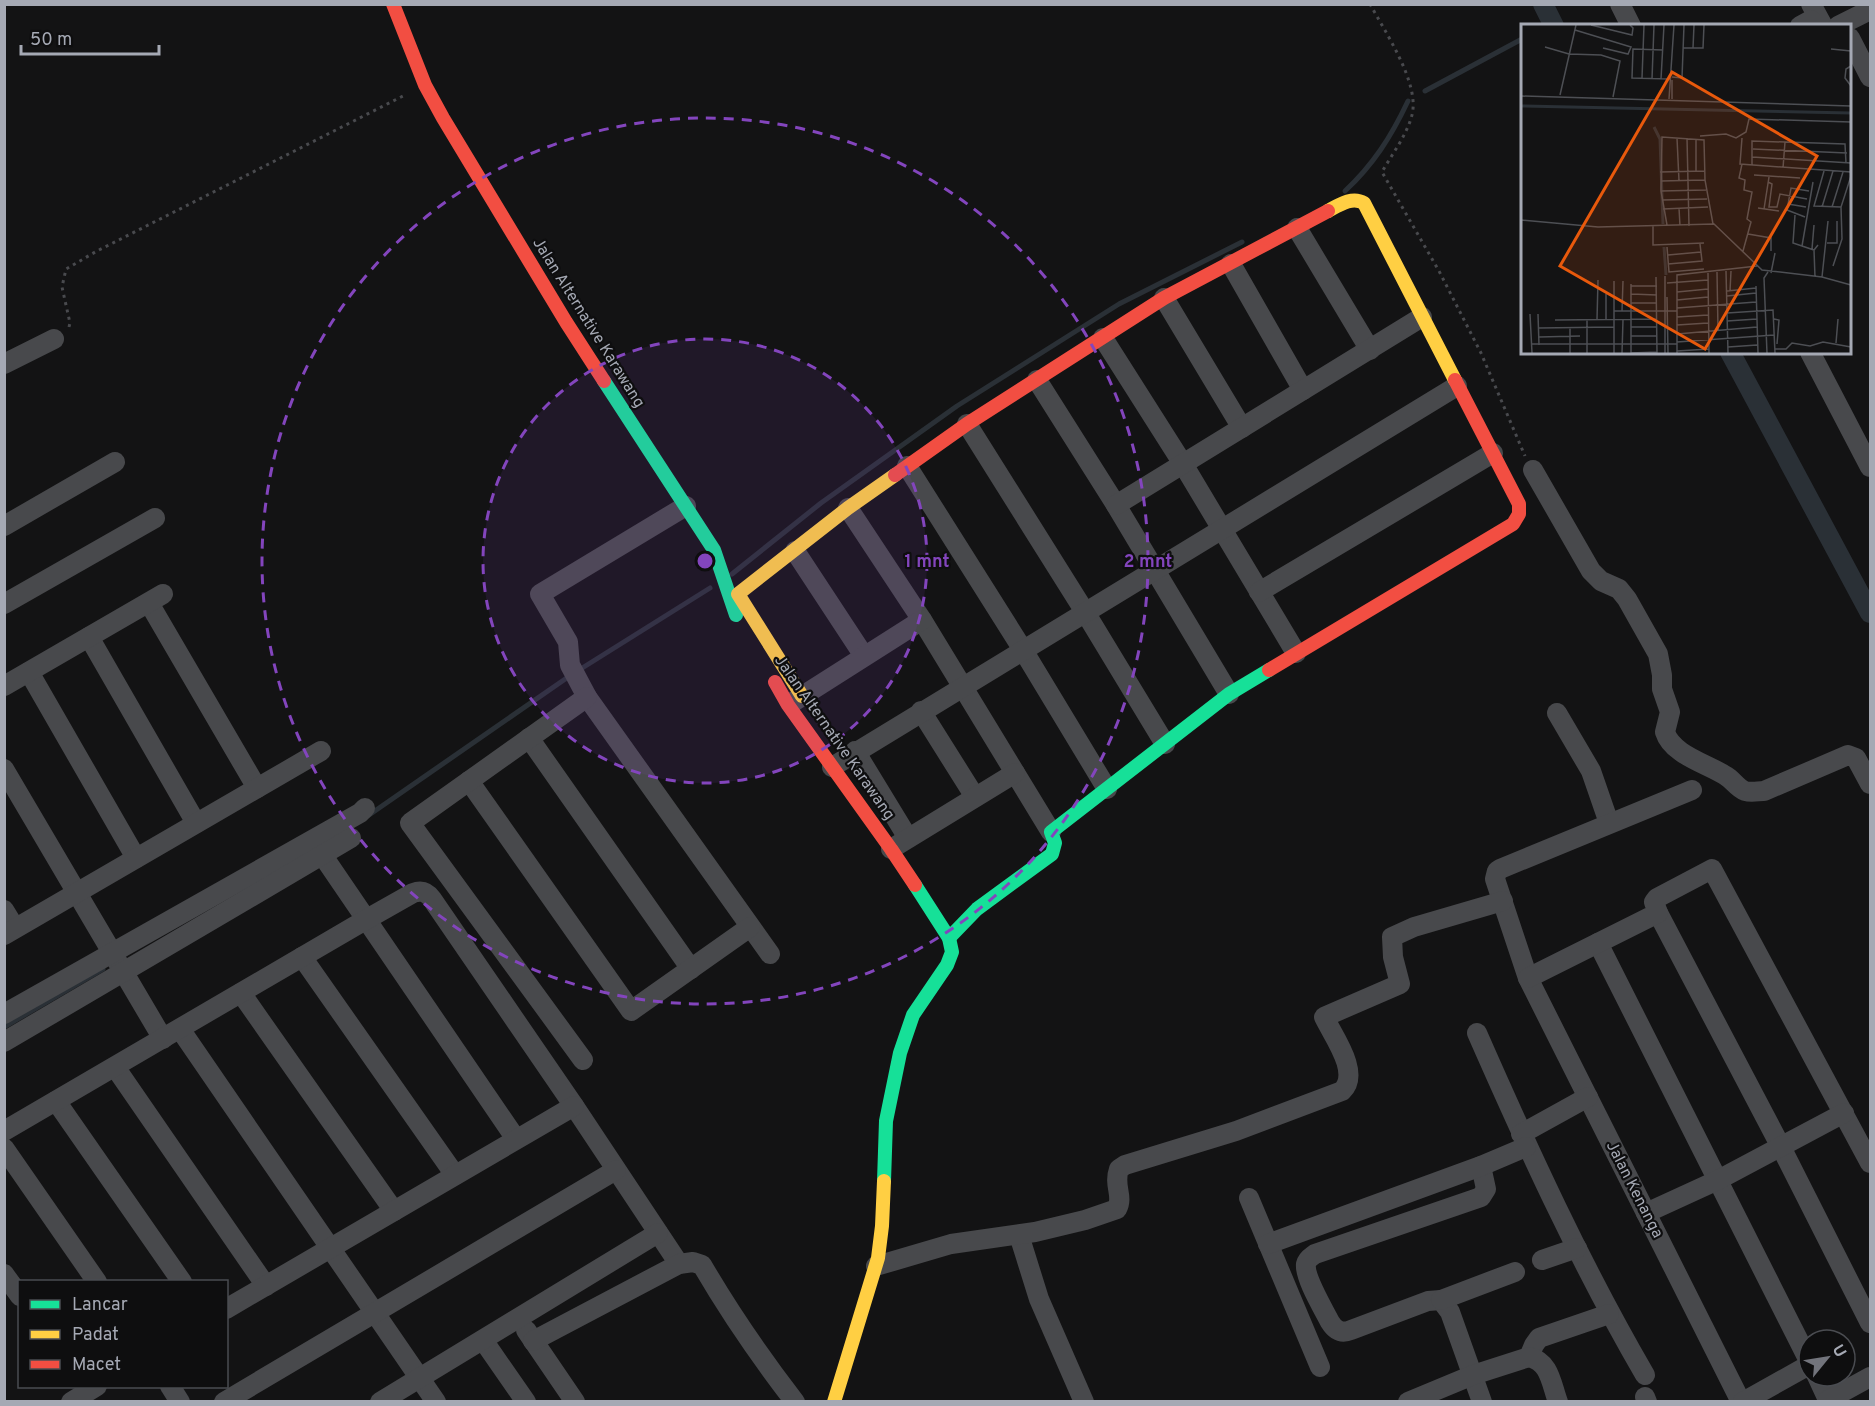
<svg xmlns="http://www.w3.org/2000/svg" width="1875" height="1406" font-family="Overpass,sans-serif">
<style>
.lines{fill:none;stroke-linecap:round;stroke-linejoin:round}
.stream{stroke:#2a3036;stroke-width:5}
.canal{stroke:#2a3036;stroke-width:20}
.path{stroke:#494a4e;stroke-width:3;stroke-dasharray:3 4.5;stroke-linecap:butt}
.street{stroke:#48494c;stroke-width:20}
.fast{stroke:#16e098;stroke-width:14}
.slow{stroke:#ffcf43;stroke-width:14}
.jam{stroke:#f24e42;stroke-width:14}
.ring{fill:none;stroke:#8345bd;stroke-width:3;stroke-dasharray:10 8}
.labels{text-anchor:middle;dominant-baseline:central;stroke-width:4.5;stroke-linejoin:round;paint-order:stroke}
.street-label{font-size:16px;fill:#a5a9b4;stroke:#0e0e0f}
.inset-river{fill:none;stroke:#2a3036;stroke-width:3}
.inset-road{fill:none;stroke:#4d4f54;stroke-width:1.5}
.view{fill:#e8590c;fill-opacity:0.15;stroke:#e8590c;stroke-width:3}
.inset-edge{fill:none;stroke:#a5a9b4;stroke-width:3}
.centre{fill:#8345bd;stroke:#0e0e0f;stroke-width:3}
.ring-label{font-size:18px;text-anchor:middle;font-weight:bold;fill:#8345bd;stroke:#0e0e0f;stroke-width:4.5;stroke-linejoin:round;paint-order:stroke}
</style>
<rect width="100%" height="100%" fill="#131314"/>
<g class="lines">
<g class="stream">
<path d="M1547 26 1552 22"/>
<path d="M1425 91 1522 39"/>
<path d="M1345 191C1373 165 1391 137 1408 101"/>
<path d="M732 574 821 503 957 406 1119 304 1242 242"/>
<path d="M579 670 710 588"/>
<path d="M369 815 571 675"/>
<path d="M4 1027 103 969"/>
</g>
<g class="canal">
<path d="M1543 4 1554 26"/>
<path d="M1730 352 1870 613"/>
</g>
<g class="path">
<path d="M1370 4C1385 32 1420 83 1412 115 1407 135 1392 154 1382 172L1439 271 1481 353 1525 456"/>
<path d="M69 327 70 323 62 287 66 269 97 251 405 95"/>
</g>
<g class="street">
<path d="M1620 4 1631 26"/>
<path d="M1811 4 1823 26"/>
<path d="M1800 26 1811 20 1816 26"/>
<path d="M1838 26 1870 10"/>
<path d="M1850 38 1870 77"/>
<path d="M1297 228 1370 350"/>
<path d="M1231 264 1303 390"/>
<path d="M1164 298 1242 428"/>
<path d="M1103 338 1183 464 1296 653"/>
<path d="M1810 352 1870 467"/>
<path d="M4 364 54 339"/>
<path d="M1037 380 1116 505 1229 694"/>
<path d="M967 424 1085 612 1165 744"/>
<path d="M907 466 1023 650 1107 789"/>
<path d="M1533 470 1591 571 1601 581 1619 589 1627 599 1658 654 1662 675V689L1670 712 1665 732C1672 755 1708 764 1726 776 1733 780 1737 788 1745 791 1752 793 1758 791 1764 791L1848 755 1856 758 1870 784"/>
<path d="M1116 505 1422 317"/>
<path d="M686 506 540 594 568 642 570 665 587 697 770 954"/>
<path d="M848 508 922 620 1051 832"/>
<path d="M4 526 115 462"/>
<path d="M795 551 864 656"/>
<path d="M1259 592 1493 453"/>
<path d="M149 603 257 788"/>
<path d="M4 604 155 518"/>
<path d="M89 637 196 823"/>
<path d="M29 672 136 858"/>
<path d="M4 686 163 594"/>
<path d="M793 702 922 620"/>
<path d="M921 711 975 797"/>
<path d="M1557 713 1591 771 1609 823"/>
<path d="M529 738 691 969"/>
<path d="M855 751 908 838"/>
<path d="M832 767 1457 386"/>
<path d="M4 769 163 1039"/>
<path d="M469 781 631 1011 750 927"/>
<path d="M1692 790 1500 869 1497 871 1495 879 1528 978 1741 1402"/>
<path d="M891 849 1015 773"/>
<path d="M323 856 516 1139"/>
<path d="M4 910 15 928"/>
<path d="M1658 913 1781 1147 1870 1323"/>
<path d="M4 935 321 751"/>
<path d="M1598 943 1809 1361"/>
<path d="M302 957 455 1175"/>
<path d="M1528 978 1658 913 1654 902 1657 898 1712 869 1870 1163"/>
<path d="M241 993 394 1211"/>
<path d="M4 1014 360 813 365 808"/>
<path d="M180 1029 436 1402"/>
<path d="M1477 1033C1528 1149 1581 1265 1645 1375"/>
<path d="M4 1042 351 838"/>
<path d="M583 1060 410 823 587 697"/>
<path d="M115 1067 266 1286"/>
<path d="M56 1101 182 1282"/>
<path d="M4 1131 367 919 413 893C421 890 427 892 432 899L574 1106 679 1264"/>
<path d="M1521 1134 1588 1097"/>
<path d="M4 1148 97 1282"/>
<path d="M1481 1166 1486 1189 1481 1197 1315 1254C1311 1257 1307 1259 1306 1264 1304 1277 1324 1310 1330 1322 1335 1330 1341 1334 1351 1330L1428 1301 1441 1300 1450 1312 1482 1402"/>
<path d="M1249 1198 1320 1367"/>
<path d="M1646 1213 1718 1180 1844 1113"/>
<path d="M1019 1235 1039 1299 1084 1402"/>
<path d="M1268 1244 1481 1166 1526 1147"/>
<path d="M1542 1260 1577 1248"/>
<path d="M876 1266 951 1244 1035 1232 1085 1220 1117 1209C1124 1196 1113 1186 1119 1169L1125 1165 1236 1131 1342 1091C1361 1073 1333 1036 1324 1017L1400 984 1393 957 1392 937 1414 927 1503 901"/>
<path d="M4 1274 20 1296"/>
<path d="M1441 1300 1515 1272"/>
<path d="M226 1309 574 1106"/>
<path d="M526 1330 575 1402"/>
<path d="M483 1340 526 1402"/>
<path d="M533 1341 679 1264 693 1262 702 1265C730 1313 761 1358 795 1402"/>
<path d="M1529 1357 1534 1345 1539 1338 1609 1314"/>
<path d="M1817 1376 1829 1402"/>
<path d="M170 1386 180 1402"/>
<path d="M1645 1397 1647 1402"/>
<path d="M1828 1400 1870 1377"/>
<path d="M71 1402 97 1386"/>
<path d="M224 1402 616 1170"/>
<path d="M380 1402 658 1233"/>
<path d="M1408 1402 1473 1375 1529 1357C1550 1362 1551 1383 1558 1402"/>
<path d="M1743 1402 1809 1365"/>
</g>
<g class="fast">
<path d="M604 381 714 550 736 615"/>
<path d="M949 938 977 909 1052 854 1055 843 1051 832 1229 694 1269 670"/>
<path d="M884 1181 886 1121 900 1053 913 1015 947 965 952 952 949 938 915 885"/>
</g>
<g class="slow">
<path d="M1328 211C1339 205 1352 196 1364 203L1455 380"/>
<path d="M802 696 738 594 848 508 895 475"/>
<path d="M834 1402 878 1258 882 1226 884 1181"/>
</g>
<g class="jam">
<path d="M393 4 425 85 443 118 566 322 604 381"/>
<path d="M895 475 967 424 1164 298 1328 211"/>
<path d="M1269 670 1513 524 1519 514V504L1455 380"/>
<path d="M775 682 788 705 891 849 915 885"/>
</g>
</g>
<circle cx="705" cy="561" r="222" fill="#8345bd" fill-opacity=".12"/>
<g class="ring">
<circle cx="705" cy="561" r="222"/>
<circle cx="705" cy="561" r="443"/>
</g>
<g class="labels">
<g class="street-label">
<text transform="translate(588 323) rotate(58)">Jalan Alternative Karawang</text>
<text transform="translate(834 738) rotate(55)">Jalan Alternative Karawang</text>
<text transform="translate(1634 1190) rotate(63)">Jalan Kenanga</text>
</g>
</g>
<g transform="translate(1521 24)">
<rect width="330" height="330" fill="#131314"/>
<path class="inset-river" d="M0 82 330 89M133 103 139 115 142 200M143 223 145 251"/>
<path class="inset-road" d="M70 1 111 11 112 4 109 1M54 6 110 23 107 30 82 24M24 23 48 30M162 24H182L183 1M172 24 173 1M310 25 330 27M142 26 112 25 111 54 150 55M48 30 80 31 99 37 92 73M330 42 325 45 324 54 330 62M151 53 161 54 163 1M121 54 123 1M131 55 133 1M140 55 143 1M151 56V75M39 71 55 1M0 72 330 82M148 75 153 1M179 112 205 110 215 114 225 108 228 95 330 98M156 114 158 157M166 114 168 202M221 114 219 140 330 148M175 115V147M232 125 326 129M231 133 330 139M221 140 218 154 224 156 223 166 231 168 226 195 230 198 222 227M231 142V117L324 120 325 139M262 144 264 118M303 147 293 182 320 183M139 148 184 147M233 151 279 154M140 157 184 156M247 158 251 160 248 183H256L259 170 286 175M140 167 185 166M141 176 186 175M267 180 285 183M301 183 312 147M311 183 322 148M158 184 159 202M237 184 258 187M142 185 187 183M243 185 248 153M274 191 272 219 293 226 297 221M284 193 266 186 270 164 288 167M0 196 77 203 193 200 241 246 301 253 330 261M132 201V221L183 219M146 201 140 167 141 113 183 116 184 156 192 200M227 210 250 214V227M306 219H316V197M281 222 292 158M146 223 148 248 183 245M291 225 293 201M293 226 294 253M147 231 180 228M147 240 181 237 179 220M312 242 321 215 320 183 330 152M205 247 207 329M196 248 197 306M187 249 188 329M250 249 254 229M135 253 136 329M301 253 307 197M93 257V329M146 259 187 256M110 260V329M110 262H136M235 262 237 329M206 267 235 264M209 267 210 247M156 268 187 265M110 270 136 271M206 272 235 269M146 273 147 329M156 276 187 273M110 279H136M156 284 235 278M93 287H156M101 287 102 257M206 289 252 286 254 329M9 290 11 329M17 290 18 321M156 293 187 291M253 295 258 296 256 320M34 296 136 295M66 296V329M76 296 77 256M85 296V270M206 297 236 295M156 301 187 299M110 303H136M18 304 93 303M49 304V329M156 310 236 303M110 312H136M18 313 59 312M156 318 253 311M315 319 317 295M10 320H156M207 323 236 321M254 325H265L271 319 289 322 302 318 330 323M156 327 188 325M101 329 102 296M110 329 136 328M144 329V252M156 329V251L236 242M246 329 243 254 247 248"/>
<path class="view" d="M151 48 296 132 184 325 39 242Z"/>
<rect width="330" height="330" class="inset-edge"/>
</g>
<circle cx="705" cy="561" r="9" class="centre"/>
<g class="ring-label">
<text x="927" y="567">1 mnt</text>
<text x="1148" y="567">2 mnt</text>
</g>
<rect width="1875" height="1406" fill="none" stroke="#a5a9b4" stroke-width="12"/>
<rect x="18" y="1280" width="210" height="108" fill="#0e0e0f" stroke="#4a4c51" stroke-width="1.5"/>
<rect x="30" y="1300" width="30" height="9" fill="#16e098" stroke="#4a4c51" stroke-width="1.5"/>
<text x="72" y="1310" font-size="18" fill="#a5a9b4">Lancar</text>
<rect x="30" y="1330" width="30" height="9" fill="#ffcf43" stroke="#4a4c51" stroke-width="1.5"/>
<text x="72" y="1340" font-size="18" fill="#a5a9b4">Padat</text>
<rect x="30" y="1360" width="30" height="9" fill="#f24e42" stroke="#4a4c51" stroke-width="1.5"/>
<text x="72" y="1370" font-size="18" fill="#a5a9b4">Macet</text>
<g transform="translate(1827 1358) rotate(60)"><circle r="28" fill="#0e0e0f" stroke="#4a4c51" stroke-width="1.5"/>
<path d="M0-4.5L10 22L0 15L-10 22Z" fill="#72747c"/>
<text y="-9" font-size="16" font-weight="bold" text-anchor="middle" fill="#a5a9b4">U</text>
</g>
<path d="M21 45v9h138v-9" fill="none" stroke="#a5a9b4" stroke-width="3"/>
<text x="30" y="45" font-size="18" fill="#a5a9b4" stroke="#0e0e0f" stroke-width="4.5" paint-order="stroke">50 m</text>
</svg>
